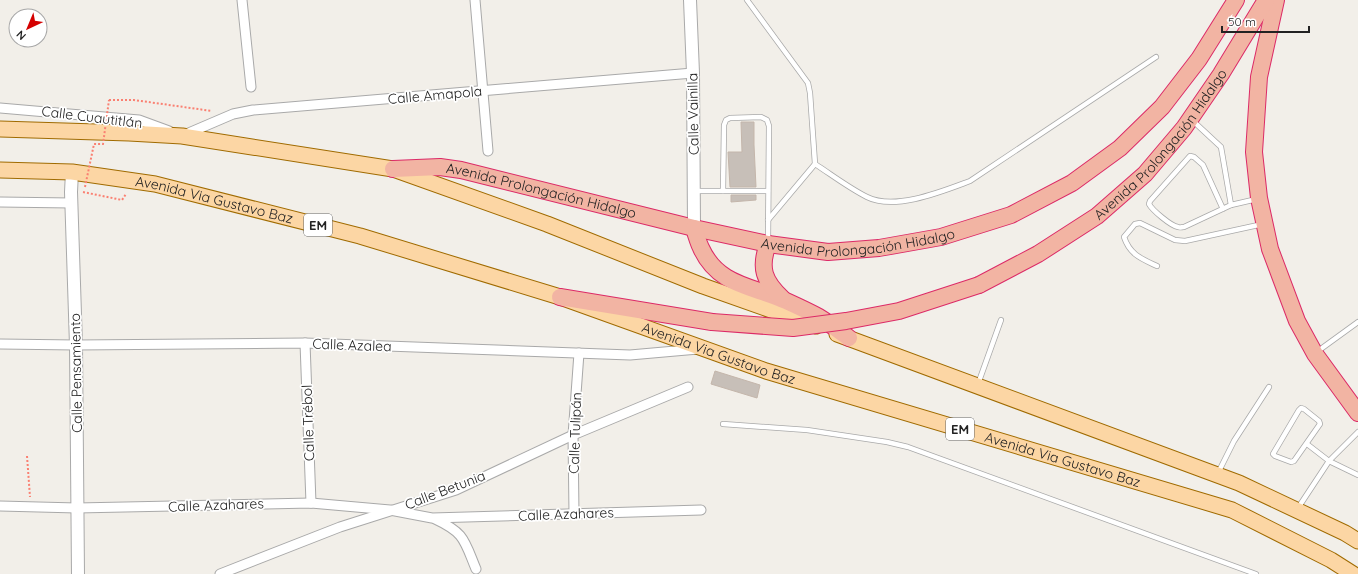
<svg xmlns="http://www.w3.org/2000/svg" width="1358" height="574" font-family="Quicksand,sans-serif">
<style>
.building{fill:#c7bfb8;stroke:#c4b6ab}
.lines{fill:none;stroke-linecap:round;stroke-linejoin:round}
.service-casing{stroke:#a9a9a9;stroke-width:6}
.minor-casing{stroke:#a9a9a9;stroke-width:11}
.tertiary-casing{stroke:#a9a9a9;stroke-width:14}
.primary-casing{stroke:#a06b00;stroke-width:17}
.trunk-casing{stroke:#dc2a67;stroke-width:18}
.path{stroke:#fa8072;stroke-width:2;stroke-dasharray:2 2;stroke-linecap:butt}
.service{stroke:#fff;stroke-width:4.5}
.minor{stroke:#fff;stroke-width:9}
.tertiary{stroke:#fff;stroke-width:12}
.primary{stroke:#fcd6a4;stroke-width:15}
.trunk{stroke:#f2b4a3;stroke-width:16}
.trunk-bridge-casing{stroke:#dc2a67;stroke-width:18;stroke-linecap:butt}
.path-bridge{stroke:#fa8072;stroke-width:2;stroke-dasharray:2 2;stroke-linecap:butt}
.trunk-bridge{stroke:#f2b4a3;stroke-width:16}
.labels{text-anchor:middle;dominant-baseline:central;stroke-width:3.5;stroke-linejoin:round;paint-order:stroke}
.shield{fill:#fff;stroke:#646464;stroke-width:1}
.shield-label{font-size:13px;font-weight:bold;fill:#222}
.street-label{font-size:14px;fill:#222;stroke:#fff}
</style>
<rect width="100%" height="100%" fill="#f2efe9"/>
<g class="building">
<path d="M741 122H754V145L756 187H730L728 152H742Z"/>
<path d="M731 195H756V200L731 202Z"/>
<path d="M715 371 760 385 757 398 711 384Z"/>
</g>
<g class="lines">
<g class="service-casing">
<g id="service">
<path d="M747 0 808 83 810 93 815 164 768 220"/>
<path d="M1193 121 1221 147 1231 205"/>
<path d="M815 164C832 175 849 188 867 197 895 211 943 191 970 181L1156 57"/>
<path d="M694 191H768"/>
<path d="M723 191 724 125 726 120 730 118 761 117 767 120 769 126 768 242"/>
<path d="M1223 209 1203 165 1194 157 1190 156 1150 201 1149 204C1152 210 1171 226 1178 227 1179 228 1182 227 1184 227L1231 205 1257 199"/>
<path d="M1157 266C1142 259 1130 255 1124 237L1135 224 1140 223 1175 240 1185 241 1263 224"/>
<path d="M1318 351 1358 322"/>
<path d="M978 384 1001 320"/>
<path d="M1301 408 1304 409 1319 421 1320 424 1294 461 1291 462 1275 456 1273 454 1299 410Z"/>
<path d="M723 424 807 430 887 442 908 447 1256 574"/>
<path d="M1307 444 1329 461 1358 475"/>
<path d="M1218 473 1234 441 1269 387"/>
<path d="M1298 508 1329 461 1358 432"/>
</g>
</g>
<g class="minor-casing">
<g id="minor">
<path d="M242 0 251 87"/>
<path d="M475 0 488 151"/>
<path d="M0 108 139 120 169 131"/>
<path d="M184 135 233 114 253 110 693 73"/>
<path d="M0 202 71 203"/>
<path d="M305 343 311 503"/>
<path d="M0 344 76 345 305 343 630 355 698 349"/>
<path d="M0 506 77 508 311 503 390 510 432 518 701 510"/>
<path d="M574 513 573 435 579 353"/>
<path d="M435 519C465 533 464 540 476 569"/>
<path d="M220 574 340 527 456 490 573 435 688 387"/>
</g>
</g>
<g class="tertiary-casing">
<g id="tertiary">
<path d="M690 0 693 73 694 228"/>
<path d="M72 172 71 192 76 345 78 574"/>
</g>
</g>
<g class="primary-casing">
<g id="primary">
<path d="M0 129 129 133 182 136 393 169 547 224 703 286 816 326"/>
<path id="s1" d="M0 170 72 172 155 184 360 236 560 297 766 371 1232 510 1331 560 1353 574"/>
<path d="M837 334 1239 483 1345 533 1358 541"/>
</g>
</g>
<g class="trunk-casing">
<g id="trunk">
<path d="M1276 0 1259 77 1254 152 1259 198 1270 249 1297 321 1315 354 1358 413"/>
<path id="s2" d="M393 169 440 167 461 170 694 228 768 244 828 252 879 248 941 237 1011 215 1072 183 1120 148 1162 107 1199 59 1236 0"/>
<path d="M694 228C696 235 698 242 701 248 718 286 753 286 786 301 797 306 808 311 819 317 829 323 839 331 849 338"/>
<path d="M768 244C759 268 764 281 782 298"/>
<path id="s3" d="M979 285 1038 254 1097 216 1145 174 1184 128 1221 74 1266 0"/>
<path d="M560 297 712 322"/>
</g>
</g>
<g class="path">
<path d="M109 100H134L212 111"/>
<path d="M83 192 122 200 126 194"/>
<path d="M27 456 30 497"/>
</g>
<use href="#service" class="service"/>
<use href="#minor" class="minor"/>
<use href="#tertiary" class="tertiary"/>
<use href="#primary" class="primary"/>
<use href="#trunk" class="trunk"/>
<g class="trunk-bridge-casing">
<path id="trunk-bridge" d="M712 322 793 328 846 321 899 311 979 285"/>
</g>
<path class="path-bridge" d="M85 187 94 144H103L109 100"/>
<use href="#trunk-bridge" class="trunk-bridge"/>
</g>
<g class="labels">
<g class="shield">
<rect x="304" y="214" width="28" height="22" rx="3"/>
<rect x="946" y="418" width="28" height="22" rx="3"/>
</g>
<g class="shield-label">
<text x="318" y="225">EM</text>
<text x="960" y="429">EM</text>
</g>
<g class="street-label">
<text transform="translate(435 95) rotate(-5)">Calle Amapola</text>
<text transform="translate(693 114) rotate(-91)">Calle Vainilla</text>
<text transform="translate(92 117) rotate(7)">Calle Cuautitlán</text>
<text stroke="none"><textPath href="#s3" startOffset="233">Avenida Prolongación Hidalgo</textPath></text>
<text stroke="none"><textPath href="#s2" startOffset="151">Avenida Prolongación Hidalgo</textPath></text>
<text stroke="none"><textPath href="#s1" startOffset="217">Avenida Via Gustavo Baz</textPath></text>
<text stroke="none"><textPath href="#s2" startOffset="475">Avenida Prolongación Hidalgo</textPath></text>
<text transform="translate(352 345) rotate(2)">Calle Azalea</text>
<text stroke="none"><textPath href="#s1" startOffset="745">Avenida Via Gustavo Baz</textPath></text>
<text transform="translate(76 373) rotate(-91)">Calle Pensamiento</text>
<text transform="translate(308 423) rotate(-92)">Calle Trébol</text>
<text transform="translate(575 433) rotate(-88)">Calle Tulipán</text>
<text stroke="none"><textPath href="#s1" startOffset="1105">Avenida Via Gustavo Baz</textPath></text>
<text transform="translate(445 490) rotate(-21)">Calle Betunia</text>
<text transform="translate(216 505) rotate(-2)">Calle Azahares</text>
<text transform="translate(566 514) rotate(-2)">Calle Azahares</text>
</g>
</g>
<g transform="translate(28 28) rotate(224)"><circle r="19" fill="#ffffff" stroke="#a7a7a7"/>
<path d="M0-3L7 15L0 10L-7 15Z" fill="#d40000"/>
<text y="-6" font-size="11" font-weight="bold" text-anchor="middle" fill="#222222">N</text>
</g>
<path d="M1222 26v6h87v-6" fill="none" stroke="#222222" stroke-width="2"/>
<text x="1228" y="26" font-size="12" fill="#222222" stroke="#ffffff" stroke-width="3" paint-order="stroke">50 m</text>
</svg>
